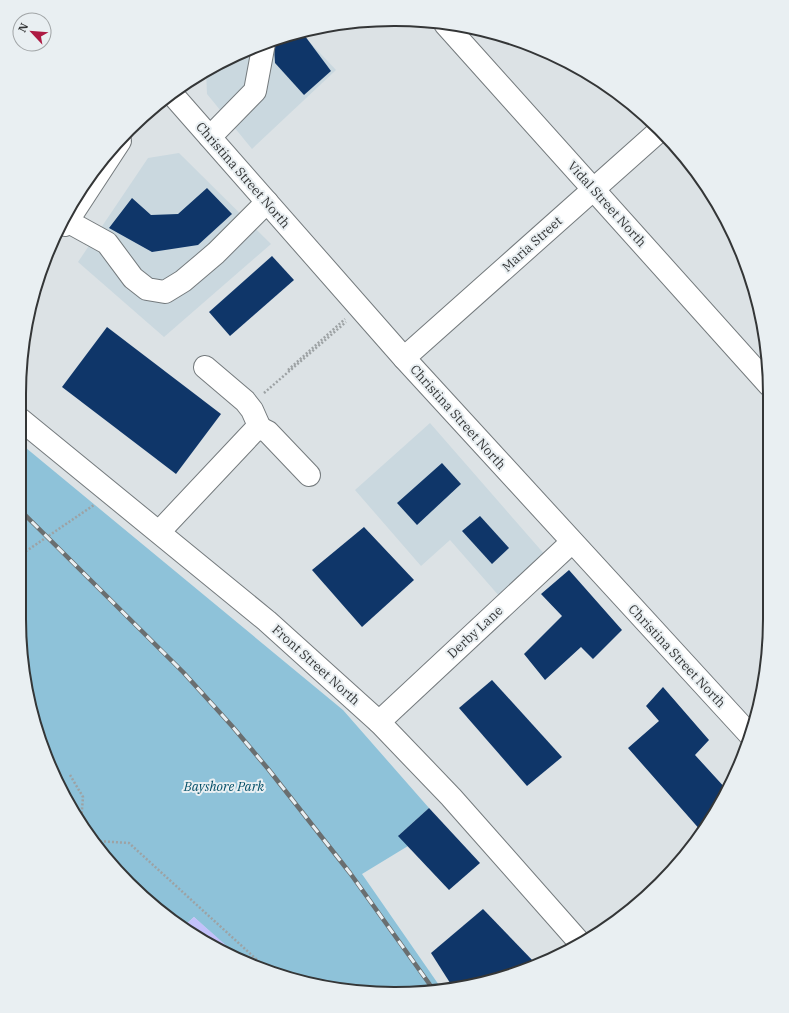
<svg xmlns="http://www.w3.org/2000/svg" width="789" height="1013" font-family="'IBM Plex Serif',serif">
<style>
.built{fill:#cad8df}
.green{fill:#8ec2d9}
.water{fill:#c3c1fa}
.building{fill:#0f3669}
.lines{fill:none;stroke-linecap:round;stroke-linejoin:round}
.minor-casing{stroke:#747a7d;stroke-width:24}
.major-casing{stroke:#747a7d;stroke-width:24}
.path{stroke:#9da2a4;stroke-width:2.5;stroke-dasharray:2 2;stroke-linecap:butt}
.minor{stroke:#fff;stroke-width:22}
.major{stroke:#fff;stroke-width:22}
.rail-casing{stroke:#6a6e6f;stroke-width:4.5}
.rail{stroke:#e9eff2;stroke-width:3;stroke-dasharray:9;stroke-linecap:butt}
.labels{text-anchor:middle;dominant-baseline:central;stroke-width:4;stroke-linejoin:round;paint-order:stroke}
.street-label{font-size:13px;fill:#343637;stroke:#e9eff2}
.park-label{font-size:13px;font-style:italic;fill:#004d66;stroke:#e9eff2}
.rim{fill:none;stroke:#343637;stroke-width:2}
</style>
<rect width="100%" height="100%" fill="#dce2e5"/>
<g class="built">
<path d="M301 33 336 70 252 149 207 94 206 70 274 39Z"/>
<path d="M179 153 271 244 164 337 78 262 148 158Z"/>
<path d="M430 423 546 556 500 597 450 540 421 566 355 490Z"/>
</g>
<path class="green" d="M20 443 343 710 429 808 399 835 408 846 362 874 441 988 395 994 298 981 238 957 194 917 184 926 129 884 69 806 32 716 19 618Z"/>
<path class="water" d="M194 917 238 956V957L207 944 184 926Z"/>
<g class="building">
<path d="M302 32 331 71 304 95 275 63 274 46 285 36Z"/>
<path d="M207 188 232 214 198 245 152 252 109 228 132 198 151 215 178 214Z"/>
<path d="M272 256 294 280 230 336 209 312Z"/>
<path d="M107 327 221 414 176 474 62 387Z"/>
<path d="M442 463 461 484 417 525 397 503Z"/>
<path d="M480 516 509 548 492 564 462 531Z"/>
<path d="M364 527 414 580 362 627 312 570Z"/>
<path d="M569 570 622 630 593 659 581 647 545 680 524 654 562 616 541 594Z"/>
<path d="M492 680 562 757 527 786 459 708Z"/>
<path d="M663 687 709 740 695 755 727 790 707 827 702 832 628 748 659 721 646 706Z"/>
<path d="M429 808 480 863 449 890 398 836Z"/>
<path d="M483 909 535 963 492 981 452 986 431 953Z"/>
</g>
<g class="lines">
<g class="minor-casing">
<g id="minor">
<path d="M172 94 404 358 750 735"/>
<path d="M210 137 255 91 264 43"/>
<path d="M67 221 107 243 133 278 147 289 165 292 183 281 216 253 267 202"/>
<path d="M404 358 659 131"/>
<path d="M205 367 245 401 252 410 260 428"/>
<path d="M20 419 267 621 379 722 451 797 581 944"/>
<path d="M159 532 254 431 260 428 268 432 309 475"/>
<path d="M379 722 572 542"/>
</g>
</g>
<g class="major-casing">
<g id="major">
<path d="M445 24 769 385"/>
<path d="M65 225 120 141"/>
</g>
</g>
<g class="path">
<path d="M288 370 345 319"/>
<path d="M264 393 346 322"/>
<path d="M19 556 94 505"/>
<path d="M70 775 83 797 81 822"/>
<path d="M96 841 129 843 267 969"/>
</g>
<use href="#minor" class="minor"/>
<use href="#major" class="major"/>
<g class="rail-casing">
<path id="rail" d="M19 509 183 672 232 726 269 770 350 873 433 989"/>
</g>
<use href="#rail" class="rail"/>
</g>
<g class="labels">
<g class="street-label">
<text transform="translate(243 175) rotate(49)">Christina Street North</text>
<text transform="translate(607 204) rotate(48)">Vidal Street North</text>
<text transform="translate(532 244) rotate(-42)">Maria Street</text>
<text transform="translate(458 417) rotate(48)">Christina Street North</text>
<text transform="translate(475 632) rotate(-43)">Derby Lane</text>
<text transform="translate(677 656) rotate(47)">Christina Street North</text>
<text transform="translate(316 665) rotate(42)">Front Street North</text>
</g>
<g class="park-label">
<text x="224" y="786">Bayshore Park</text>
</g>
</g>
<path d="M0 0H789V1013H0ZM394 26H395A368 368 0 0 1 763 394V619A368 368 0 0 1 395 987H394A368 368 0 0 1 26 619V394A368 368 0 0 1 394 26Z" fill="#e9eff2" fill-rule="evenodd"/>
<path class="rim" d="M394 26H395A368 368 0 0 1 763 394V619A368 368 0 0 1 395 987H394A368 368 0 0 1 26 619V394A368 368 0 0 1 394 26Z"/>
<g transform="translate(32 32) rotate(296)"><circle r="19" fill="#e9eff2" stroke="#a1a5a7"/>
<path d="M0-3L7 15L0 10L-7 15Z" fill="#ad1a43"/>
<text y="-6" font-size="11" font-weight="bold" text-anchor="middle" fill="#343637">N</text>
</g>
</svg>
